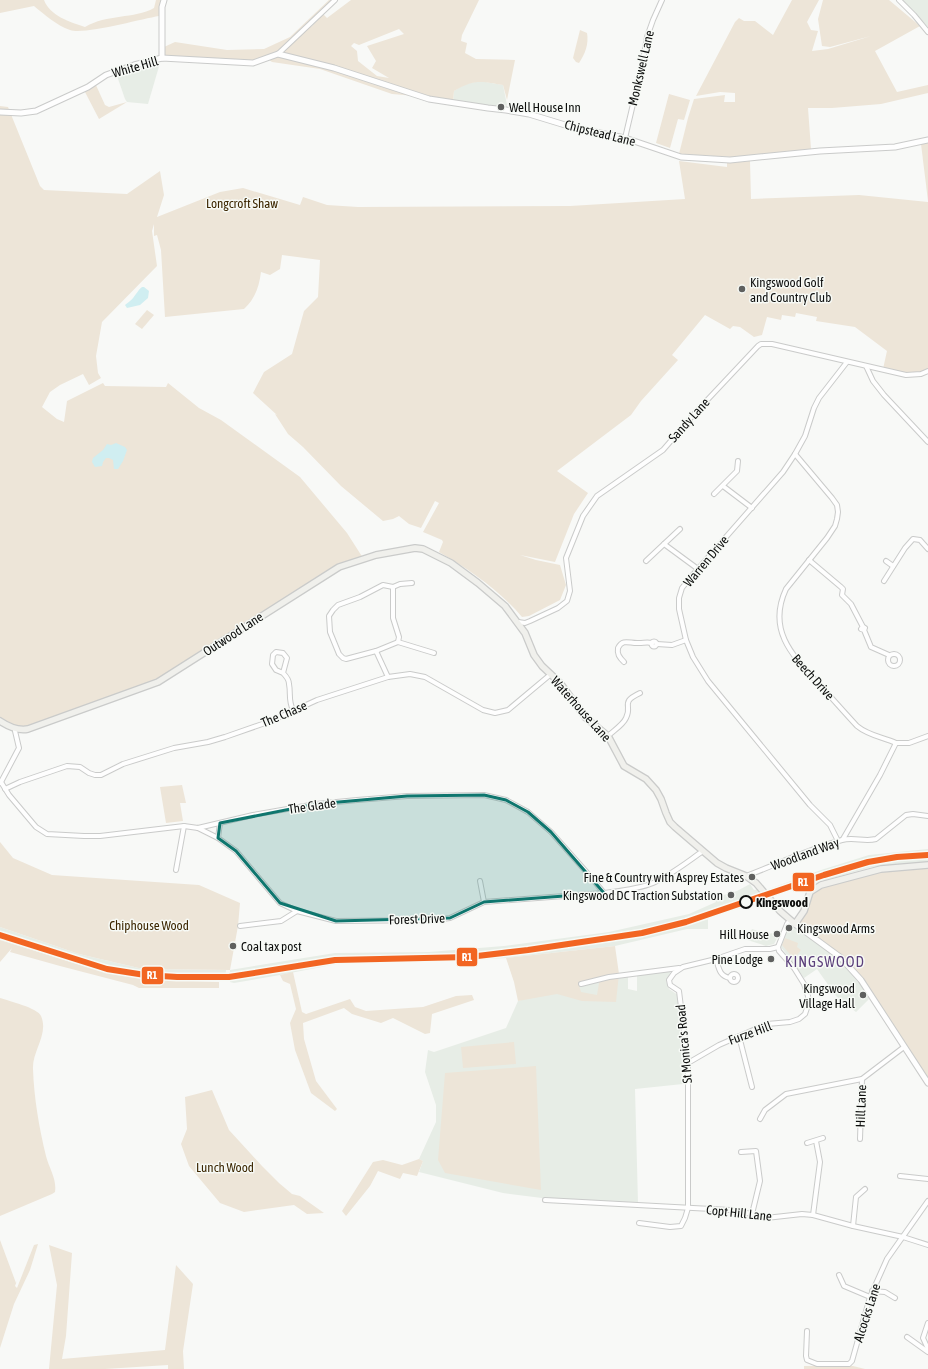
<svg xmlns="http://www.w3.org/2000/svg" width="928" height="1369" font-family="'Asap Condensed',sans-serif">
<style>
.built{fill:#e7ede6}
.green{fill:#ede5d8;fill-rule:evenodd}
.water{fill:#d0eef1}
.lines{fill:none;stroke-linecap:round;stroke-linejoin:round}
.minor-casing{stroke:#cacbca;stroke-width:6}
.tertiary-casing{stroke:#cacbca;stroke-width:7}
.secondary-casing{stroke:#cacbca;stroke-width:8}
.minor{stroke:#fefefe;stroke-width:4}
.tertiary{stroke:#fefefe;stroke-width:5}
.secondary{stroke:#f0f0ec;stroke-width:5.5}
.rail-1-casing{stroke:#f7faf6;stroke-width:9}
.rail-1{stroke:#f26522;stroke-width:6}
.marked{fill:#0f766e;fill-opacity:0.2;stroke:#0f766e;stroke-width:3;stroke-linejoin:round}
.poi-dot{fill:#5f605f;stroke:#f7faf6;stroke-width:1.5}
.stop-dot{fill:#f7faf6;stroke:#0d0e0d;stroke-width:2}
.labels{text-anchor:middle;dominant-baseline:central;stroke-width:3;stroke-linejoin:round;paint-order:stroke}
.street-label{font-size:13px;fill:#0d0e0d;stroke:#f7faf6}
.poi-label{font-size:13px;fill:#0d0e0d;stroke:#f7faf6;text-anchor:end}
.park-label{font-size:13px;fill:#3c2601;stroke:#f7faf6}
.stop-label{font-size:13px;font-weight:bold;fill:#0d0e0d;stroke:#f7faf6;text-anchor:start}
.quarter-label{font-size:15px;letter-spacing:1px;fill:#5b3f7b;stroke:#f7faf6}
.line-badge{stroke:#f7faf6;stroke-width:1.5}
.badge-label{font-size:11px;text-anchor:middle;font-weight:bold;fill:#fff}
</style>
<rect width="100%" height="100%" fill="#f8f9f7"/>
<g class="built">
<path d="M902 0H928V27Z"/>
<path d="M149 63H160L148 104 127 102 125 99 116 73Z"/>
<path d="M480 81 503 85 507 105 506 110 453 101 454 91 465 84Z"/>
<path d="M928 849V862L872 867 771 895 769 889 821 870 869 855Z"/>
<path d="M750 884 754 890 760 889 768 903 758 905H756L755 902 747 905V907L708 916V929H687L615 946 506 958 459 961 342 963 280 975 234 983 230 982V970L335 953 429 952 504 946 609 932 689 914 716 902 714 898 737 891Z"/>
<path d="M790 924 841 960 859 981 869 999 856 1012 836 996 817 969 804 978 781 947Z"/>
<path d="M0 927 79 954 143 969 226 970 225 981 142 979 97 970 0 940Z"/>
<path d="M752 929 767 934 774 933 778 930 781 931 774 944 766 946 741 938 748 937Z"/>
<path d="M671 971 666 981 669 989 678 995 683 1084 635 1089 638 1203 558 1200 503 1193 419 1172 423 1161 419 1159 436 1122V1105L425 1072 428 1050 434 1052 506 1028 518 1001 579 982 619 974 628 977V989L637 991V975Z"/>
</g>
<g class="green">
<path d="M0 0H44C50 16 70 22 85 27 107 14 134 19 154 8L156 0H164L161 12 159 16C141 19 84 35 70 30 56 25 45 15 34 6L0 13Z"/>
<path d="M329 0H333L316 17 311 27 323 14 327 18 351 0H479L462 35 461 41 467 43 465 53 476 59 515 60 507 100 503 85C481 81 474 79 454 91L453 101 427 97 392 94 320 69 272 62 265 57 253 62 164 56V47L175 42 227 50 264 49 290 37ZM399 29 404 34 367 46 376 61 372 68 389 78 377 76 358 61 357 51 351 46 354 43 359 45Z"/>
<path d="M792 0H819L807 22 811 30 818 31 812 51 828 49 871 36 830 47 822 46 818 19 823 0H889L920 26 875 51 897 92 928 85V93L881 104 832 108H808L811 149 732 157 679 154 688 118 694 99 725 95 724 102H735V93L720 92 696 96 735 22 739 18 744 21H755L773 35Z"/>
<path d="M580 30 587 33C589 44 585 54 579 63L576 62 573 58Z"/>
<path d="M95 83 105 105 109 107 127 102 99 119 85 92Z"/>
<path d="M669 94 690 100 684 120 678 119 670 148 656 143Z"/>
<path d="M0 106 8 107 40 186 44 190 127 194 160 171 164 195 157 217 220 192 243 188 300 205 303 197 327 205 358 207 570 206 685 199 679 161 727 167V163L750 161 751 199 859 195 928 202V371L915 375 883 369 887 351 855 327 816 321 817 317 796 313 795 317 782 315 781 320 767 317 762 335 754 337 740 327 733 326 730 329 705 315 672 355 678 360 641 401 631 415 557 471 588 493 574 514 555 562 520 555 536 560 560 565 566 585 560 600 529 616 522 617C500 591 469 569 439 552L443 542 442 540 423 532 439 503 435 501 421 528 409 524 399 516 393 519 383 521 341 486 303 447 288 434 275 414 277 415 253 393 264 372 292 354 304 311 318 297 320 260 282 255 280 269 270 275 261 272C259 287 255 299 244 309L165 317 161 250 157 235 154 236V224L152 231 157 266 102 322 96 356 98 373 101 378 89 385 83 374 60 385 50 392 42 407 57 419 64 422 67 401 103 383 105 386 166 387 168 383 199 408 221 420 300 477 347 533 363 558 346 564 158 682 105 698 28 727C17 727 9 724 0 719Z"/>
<path d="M928 142V201L921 144Z"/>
<path d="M147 310 154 315 142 329 135 324Z"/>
<path d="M182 785 186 803H180L183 821 166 823 160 787Z"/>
<path d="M0 842 13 858 52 875 199 885 240 903 238 926 230 970 143 969 79 954 0 927Z"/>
<path d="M928 865V1077L904 1047 861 980 840 957 795 924 814 889 865 873Z"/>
<path d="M785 938 798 943 797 947 801 950 794 959 782 945Z"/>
<path d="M0 940 97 970 142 979 219 982V988H139L133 985 60 966 10 952 12 948 0 962Z"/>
<path d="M615 946 619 974 616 1002 582 1001 557 994 518 1001 514 982 506 958ZM600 977 597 995 581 992 579 985 581 982Z"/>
<path d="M293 972 302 1012 306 1014 350 999 355 1007 366 1011 423 1007 456 996 472 995 474 1000 432 1014 430 1033 425 1034 393 1018 381 1023 352 1014 344 1008 303 1023 304 1039 316 1081 337 1109 335 1111 311 1093 295 1050 290 1023 296 1009 290 984 283 981 280 975Z"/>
<path d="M0 998C9 1001 38 1008 41 1016 49 1034 32 1051 33 1069 34 1098 39 1127 46 1156 49 1168 57 1179 55 1192L52 1194 0 1216Z"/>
<path d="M514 1042 516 1064 463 1068 461 1047Z"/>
<path d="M536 1066 541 1190 445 1173 438 1160 445 1073Z"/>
<path d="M212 1090 229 1130 262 1166 279 1183 292 1194 300 1196 324 1213 307 1214 294 1205 244 1212 220 1203 189 1166 181 1144 187 1129 185 1097Z"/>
<path d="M419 1159 423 1161 417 1176 403 1173 400 1179 378 1171 370 1186 346 1216 342 1211 373 1162 383 1160 402 1165Z"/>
<path d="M0 1240 16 1283 18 1278 15 1286 17 1288 34 1245 38 1244 30 1270 14 1304 0 1348Z"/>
<path d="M49 1245 72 1253 66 1336 62 1359 165 1350 176 1265 193 1284 183 1351 184 1369H168V1365L105 1369H49L57 1285Z"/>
<path d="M804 1366H853L865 1369H804Z"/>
</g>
<g class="water">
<path d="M142 287H144L149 291 148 298 140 305 127 308 125 305C127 303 129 302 130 301 135 297 137 291 142 287Z"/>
<path d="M116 443 125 447 127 450 123 461 118 469H114L113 460 109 458H106L103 462 102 466 95 467 92 462 93 458 103 450 107 444 111 445Z"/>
</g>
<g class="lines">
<g class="minor-casing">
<g id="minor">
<path d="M899 0 914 15 928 32"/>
<path d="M278 54 335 0"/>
<path d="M625 138 642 66 647 37 653 20 662 0"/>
<path d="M866 366 873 381 884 395 928 442"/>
<path d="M795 454 832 498 837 505 838 512 837 519 835 526 827 538 786 589C767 630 792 655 818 683 831 697 844 712 857 726 869 736 883 737 896 743L880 775 843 839"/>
<path d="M723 486 752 508"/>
<path d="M714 494 737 471 738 461"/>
<path d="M664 544 698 569"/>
<path d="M809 560 841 587 843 589 842 595 851 604 863 627"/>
<path d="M646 561 680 529"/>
<path d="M886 561 893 566"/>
<path d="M884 581 905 548 913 539 920 540 928 549"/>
<path d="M412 583 400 584 393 587 383 585 360 597 338 605 333 610 329 616 330 632 339 654 343 658 346 659 376 651 398 642 434 653"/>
<path d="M393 587V618L399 637 398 642"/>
<path d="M518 622 525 623 530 621 558 608 567 601 570 591 566 558 583 516 597 496 663 450 695 413 758 346 761 344H772L906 375 921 374 928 371"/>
<path d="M864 630 865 628 863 627 861 629 864 630 871 647 889 655"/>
<circle cx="654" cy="644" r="2.5"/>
<path d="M657 644 672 645 686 640"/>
<path d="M376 651 388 677"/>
<circle cx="894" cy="660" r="6"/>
<path d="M624 662C619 657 617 654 618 648 623 638 630 644 639 643 644 643 647 642 652 643"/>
<path d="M283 673 287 658 283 653 276 652 273 655 272 664 276 670 283 673C286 676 289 680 289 684 291 694 288 700 293 710"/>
<path d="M608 736C613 731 623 725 626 718 633 705 619 703 640 693"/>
<path d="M896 743H909L928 736"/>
<path d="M1 782 19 748 15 731V728"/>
<path d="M0 783 1 782 9 795 36 827 47 834 84 836H100L184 826 198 828 253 815 316 804 357 800 407 796 484 795 506 800 528 812 551 832 590 876 604 893"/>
<path d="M5 789 20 782 67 766 80 767 89 773 95 775H101L123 764 174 748 208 742 225 737 271 721 317 700 388 677 410 674 425 677 483 710 495 713 508 710 551 674"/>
<path d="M198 828 218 838 229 846 236 851 280 903 297 911 336 921 435 920 450 918 484 902 604 893C619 891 639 889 653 883 671 875 687 862 703 851"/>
<path d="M218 838 220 823"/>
<path d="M838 841 830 825 810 805 708 681 693 657 686 640 679 609V598L682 588 690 578 783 472 795 454 805 436 814 408 819 398 847 362"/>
<path d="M176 870 184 826"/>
<path d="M746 876C778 864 809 849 842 840 854 837 865 842 876 839L906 815 913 814 928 816"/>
<path d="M480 881 484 902"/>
<path d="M240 926 281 921 297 911"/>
<path d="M716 959C719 968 719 976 730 978"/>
<circle cx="734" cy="978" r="4"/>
<path d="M581 984 609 977 679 968"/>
<path d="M739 1036 752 1087"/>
<path d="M688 1063 719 1045 767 1024 790 1022 799 1019 805 1014 808 1005V996L804 984 794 968 779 951 778 947 787 924 790 920"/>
<path d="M760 1119 765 1110 786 1094 862 1079"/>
<path d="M860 1139 862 1079 904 1047"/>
<path d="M807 1143 823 1138"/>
<path d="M741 1152 756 1151 760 1181 752 1214"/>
<path d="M900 1176 928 1179"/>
<path d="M545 1200 730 1210 752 1214 766 1218 802 1214 813 1215 853 1226 903 1237 928 1245"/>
<path d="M813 1215 820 1162 816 1141"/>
<path d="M639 1223 670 1227 681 1226 685 1218 688 1208V1063L679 991 670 985 669 980 674 973 683 967 716 959 745 949H770L778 947"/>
<path d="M853 1226 856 1197 865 1189"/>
<path d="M839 1275 844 1286 870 1297"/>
<path d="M872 1291 885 1292 895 1298"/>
<path d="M928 1323 923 1338 928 1349"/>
<path d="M807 1331 806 1356 807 1360 817 1364H849L852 1361 870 1297 887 1259 928 1201"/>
<path d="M907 1337 928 1352"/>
</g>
</g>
<g class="tertiary-casing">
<g id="tertiary">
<path d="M162 58V7L164 0"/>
<path d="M0 112 21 113 36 111 88 87 106 75 134 65 162 58 253 63 278 54 334 68 429 99 488 108 506 110 529 114 575 128 625 138 681 157 730 160 820 151 895 147 928 140"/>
<path d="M795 924 840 957 861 980 928 1083"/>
</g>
</g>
<g class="secondary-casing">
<path id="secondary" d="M0 721C9 727 18 731 28 729L158 682 339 567 376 555 415 548 423 549 451 563 478 583 505 606 525 633 534 655 542 666 560 683 586 718 608 736 624 766 646 779 656 790 661 799 666 813 670 822 675 827 717 863 726 868 746 876 756 883 780 911 795 924 804 911 810 892 821 885 881 869 928 865"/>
</g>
<use href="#minor" class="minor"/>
<use href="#tertiary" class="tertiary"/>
<use href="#secondary" class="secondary"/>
<g class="rail-1-casing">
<path id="rail-1" d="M0 935 107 969 145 975 177 977H229L335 960 469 957 528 950 642 933 686 922 824 875 868 862 897 857 928 855"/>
</g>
<use href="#rail-1" class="rail-1"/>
</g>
<path class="marked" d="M484 795 506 800 528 812 551 832 604 893 484 902 450 918 336 921 280 903 236 851 218 838 220 823 316 804 407 796Z"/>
<g class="poi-dot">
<circle cx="501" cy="107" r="4"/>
<circle cx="742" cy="289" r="4"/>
<circle cx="752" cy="877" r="4"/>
<circle cx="731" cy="895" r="4"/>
<circle cx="789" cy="928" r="4"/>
<circle cx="777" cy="934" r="4"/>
<circle cx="233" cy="946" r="4"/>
<circle cx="771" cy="959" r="4"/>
<circle cx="863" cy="995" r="4"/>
</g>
<circle class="stop-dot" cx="746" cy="902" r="6"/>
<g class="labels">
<g class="street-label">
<text transform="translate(135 67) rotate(-16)">White Hill</text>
<text transform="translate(641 68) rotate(-77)">Monkswell Lane</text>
<text transform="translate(600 133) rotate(14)">Chipstead Lane</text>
<text transform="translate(689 420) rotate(-48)">Sandy Lane</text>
<text transform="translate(706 561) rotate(-50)">Warren Drive</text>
<text transform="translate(233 634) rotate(-33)">Outwood Lane</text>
<text transform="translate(813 677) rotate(48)">Beech Drive</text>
<text transform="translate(581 709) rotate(48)">Waterhouse Lane</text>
<text transform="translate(284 714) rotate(-23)">The Chase</text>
<text transform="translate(312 806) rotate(-8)">The Glade</text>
<text transform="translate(805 854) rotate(-20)">Woodland Way</text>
<text transform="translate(417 919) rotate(-2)">Forest Drive</text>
<text transform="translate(750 1033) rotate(-20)">Furze Hill</text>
<text transform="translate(684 1044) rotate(-95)">St Monica's Road</text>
<text transform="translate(861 1106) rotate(-88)">Hill Lane</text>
<text transform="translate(739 1213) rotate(6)">Copt Hill Lane</text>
<text transform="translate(867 1313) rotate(-72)">Alcocks Lane</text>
</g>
<g class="poi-label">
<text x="509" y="107" text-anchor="start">Well House Inn</text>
<text x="750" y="282" text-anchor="start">Kingswood Golf<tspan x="750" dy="15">and Country Club</tspan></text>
<text x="744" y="877">Fine &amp; Country with Asprey Estates</text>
<text x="723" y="895">Kingswood DC Traction Substation</text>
<text x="797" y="928" text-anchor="start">Kingswood Arms</text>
<text x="769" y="934">Hill House</text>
<text x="241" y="946" text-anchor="start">Coal tax post</text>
<text x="763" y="959">Pine Lodge</text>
<text x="855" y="988">Kingswood<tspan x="855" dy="15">Village Hall</tspan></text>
</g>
<g class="park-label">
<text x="242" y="203">Longcroft Shaw</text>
<text x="149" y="925">Chiphouse Wood</text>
<text x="225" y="1167">Lunch Wood</text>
</g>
<g class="stop-label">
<text x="756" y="902">Kingswood</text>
</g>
<g class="quarter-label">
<text x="825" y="961">KINGSWOOD</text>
</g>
</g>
<g class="line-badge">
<rect x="792" y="872" width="23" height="20" rx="4" fill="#f26522"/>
<rect x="456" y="947" width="22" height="20" rx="4" fill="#f26522"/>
<rect x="141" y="966" width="23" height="19" rx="4" fill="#f26522"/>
</g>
<g class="badge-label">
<text x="803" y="886">R1</text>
<text x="467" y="961">R1</text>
<text x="152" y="979">R1</text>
</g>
</svg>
